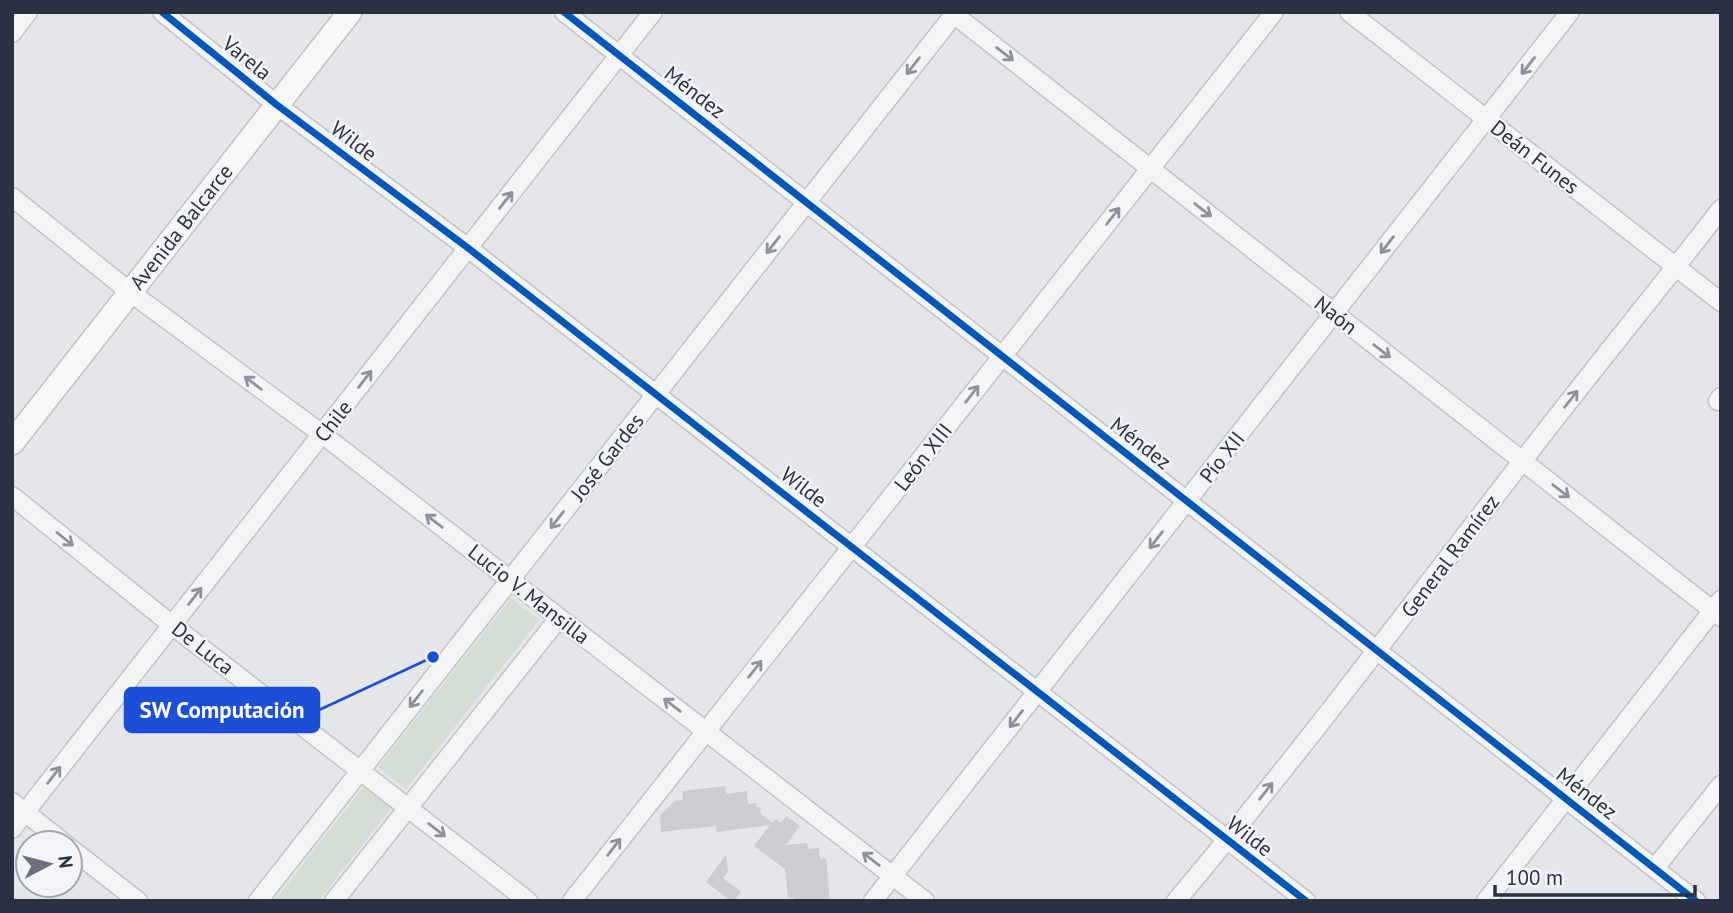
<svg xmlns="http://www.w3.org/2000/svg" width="1733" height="913" font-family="'PT Sans',sans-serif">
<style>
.green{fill:#d4ddd4}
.building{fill:#cbcdd1}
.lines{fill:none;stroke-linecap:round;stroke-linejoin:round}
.minor-casing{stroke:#c1c3c7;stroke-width:21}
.major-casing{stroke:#bfc2c7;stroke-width:26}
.minor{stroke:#f3f4f6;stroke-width:18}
.major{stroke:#f7f7f7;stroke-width:23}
.cycleway-casing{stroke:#f2f4f8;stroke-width:11}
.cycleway{stroke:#0057b8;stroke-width:7}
.oneway{stroke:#8e929c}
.labels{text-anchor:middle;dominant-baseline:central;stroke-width:5;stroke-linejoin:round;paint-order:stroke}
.street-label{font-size:21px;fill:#293143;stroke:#f2f4f8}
.leader{fill:none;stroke:#1d4ed8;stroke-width:2.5}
.callout-dot{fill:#1d4ed8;stroke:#f2f4f8;stroke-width:2.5}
.callout{fill:#1d4ed8;stroke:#1d4ed8;stroke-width:2.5}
.callout-label{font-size:23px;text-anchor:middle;font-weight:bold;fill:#fff}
</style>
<rect width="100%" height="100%" fill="#e4e6e9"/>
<g class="green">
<path d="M511 598 539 620 406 789 378 767Z"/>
<path d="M364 786 391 808 319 901H274Z"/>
</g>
<g class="building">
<path d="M725 786 726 794 747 791 748 804 756 803 757 808 760 807 761 814 773 823 776 819 781 823 786 816 800 826 786 845 807 843 808 849 819 848 820 859 826 858 830 901H794V898H788L785 869 754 846 770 825 717 832 716 826 661 832 660 815 675 801 683 800 682 791Z"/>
<path d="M726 855 728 872 723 878 741 892 734 901H731L706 882Z"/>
</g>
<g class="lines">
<g class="minor-casing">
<g id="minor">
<path d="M162 12 277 105 468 248 1306 901"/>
<path d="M564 12 1696 901"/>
<path d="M951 12 1721 617"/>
<path d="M1349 12 1721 302"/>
<path d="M12 33 28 12"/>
<path d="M12 197 130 292 322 434 925 901"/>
<path d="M1718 401 1721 397"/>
<path d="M12 496 172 625 528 901"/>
<path d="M12 802 64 843"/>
<path d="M12 829 653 12"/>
<path d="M70 848 138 901"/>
<path d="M1655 868 1721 785"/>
<path d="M258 901 956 12"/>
<path d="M334 901 559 618"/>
<path d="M572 901 1274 12"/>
<path d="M873 901 1570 12"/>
<path d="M1176 901C1296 759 1407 610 1521 463 1586 378 1655 294 1721 209"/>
<path d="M1486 901 1721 600"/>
</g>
</g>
<g class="major-casing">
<path id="major" d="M12 443 350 12"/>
</g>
<use href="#minor" class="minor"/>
<use href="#major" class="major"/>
<g class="cycleway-casing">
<g id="cycleway">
<path d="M162 12 277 105 468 248 1306 901"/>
<path d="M564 12 1696 901"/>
</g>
</g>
<use href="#cycleway" class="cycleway"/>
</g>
<defs><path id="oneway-shaft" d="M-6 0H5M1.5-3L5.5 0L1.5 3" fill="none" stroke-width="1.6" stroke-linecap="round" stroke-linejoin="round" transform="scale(1.75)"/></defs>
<g class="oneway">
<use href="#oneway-shaft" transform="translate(1005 54) rotate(38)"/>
<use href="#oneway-shaft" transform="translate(913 66) rotate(128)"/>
<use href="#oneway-shaft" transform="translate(1528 66) rotate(128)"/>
<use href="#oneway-shaft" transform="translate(506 200) rotate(-52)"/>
<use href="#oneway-shaft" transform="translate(1203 210) rotate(38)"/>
<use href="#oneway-shaft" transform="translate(1113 216) rotate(-52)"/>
<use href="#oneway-shaft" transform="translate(773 245) rotate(128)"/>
<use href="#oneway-shaft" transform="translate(1387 245) rotate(128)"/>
<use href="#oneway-shaft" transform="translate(1382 351) rotate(38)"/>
<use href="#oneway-shaft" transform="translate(365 379) rotate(-52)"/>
<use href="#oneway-shaft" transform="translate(253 383) rotate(-143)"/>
<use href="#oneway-shaft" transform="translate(972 394) rotate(-52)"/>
<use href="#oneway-shaft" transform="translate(1571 399) rotate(-52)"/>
<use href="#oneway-shaft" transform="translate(1561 491) rotate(38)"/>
<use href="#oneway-shaft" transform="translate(557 520) rotate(128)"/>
<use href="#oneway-shaft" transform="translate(434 521) rotate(-142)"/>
<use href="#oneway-shaft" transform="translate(65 539) rotate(39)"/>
<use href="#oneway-shaft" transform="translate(1156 540) rotate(128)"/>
<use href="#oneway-shaft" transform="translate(195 596) rotate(-52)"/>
<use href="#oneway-shaft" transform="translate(755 669) rotate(-52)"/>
<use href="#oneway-shaft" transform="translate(416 699) rotate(128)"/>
<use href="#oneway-shaft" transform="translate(672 705) rotate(-142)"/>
<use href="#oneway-shaft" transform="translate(1016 719) rotate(128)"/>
<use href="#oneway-shaft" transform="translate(54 775) rotate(-52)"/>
<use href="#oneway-shaft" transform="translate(1266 791) rotate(-52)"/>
<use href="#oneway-shaft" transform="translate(437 830) rotate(38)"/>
<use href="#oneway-shaft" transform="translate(614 847) rotate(-52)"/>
<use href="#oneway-shaft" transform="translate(871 859) rotate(-142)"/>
</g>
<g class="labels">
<g class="street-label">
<text transform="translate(247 58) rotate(39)">Varela</text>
<text transform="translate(695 92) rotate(38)">Méndez</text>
<text transform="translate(354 141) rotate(37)">Wilde</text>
<text transform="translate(1535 157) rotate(38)">Deán Funes</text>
<text transform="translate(181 227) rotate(-52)">Avenida Balcarce</text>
<text transform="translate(1336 315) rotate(38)">Naón</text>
<text transform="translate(333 421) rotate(-52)">Chile</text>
<text transform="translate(1141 443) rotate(38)">Méndez</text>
<text transform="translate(607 457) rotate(-52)">José Gardes</text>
<text transform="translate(923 457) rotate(-52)">León XIII</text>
<text transform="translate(1222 457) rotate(-52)">Pío XII</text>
<text transform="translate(804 487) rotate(38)">Wilde</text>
<text transform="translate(1450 556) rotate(-53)">General Ramírez</text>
<text transform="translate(529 594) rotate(38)">Lucio V. Mansilla</text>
<text transform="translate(203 648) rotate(38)">De Luca</text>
<text transform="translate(1587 793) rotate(38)">Méndez</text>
<text transform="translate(1250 836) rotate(38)">Wilde</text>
</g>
</g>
<path class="leader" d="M433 657L319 710"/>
<circle class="callout-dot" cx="433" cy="657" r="7"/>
<rect class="callout" x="125" y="688" width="194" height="44" rx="7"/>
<g class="callout-label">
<text x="222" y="718">SW Computación</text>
</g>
<rect width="1733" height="913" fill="none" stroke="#293143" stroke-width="28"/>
<g transform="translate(49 864) rotate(83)"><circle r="33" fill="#f2f4f8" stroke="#a2a6b0" stroke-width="2"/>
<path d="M0-5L12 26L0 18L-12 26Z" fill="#6a707d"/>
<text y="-10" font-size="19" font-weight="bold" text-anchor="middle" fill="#293143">N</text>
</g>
<path d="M1495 885v10h200v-10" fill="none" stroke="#293143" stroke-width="3.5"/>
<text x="1506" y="885" font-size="21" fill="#293143" stroke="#f2f4f8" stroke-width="5" paint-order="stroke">100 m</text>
</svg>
